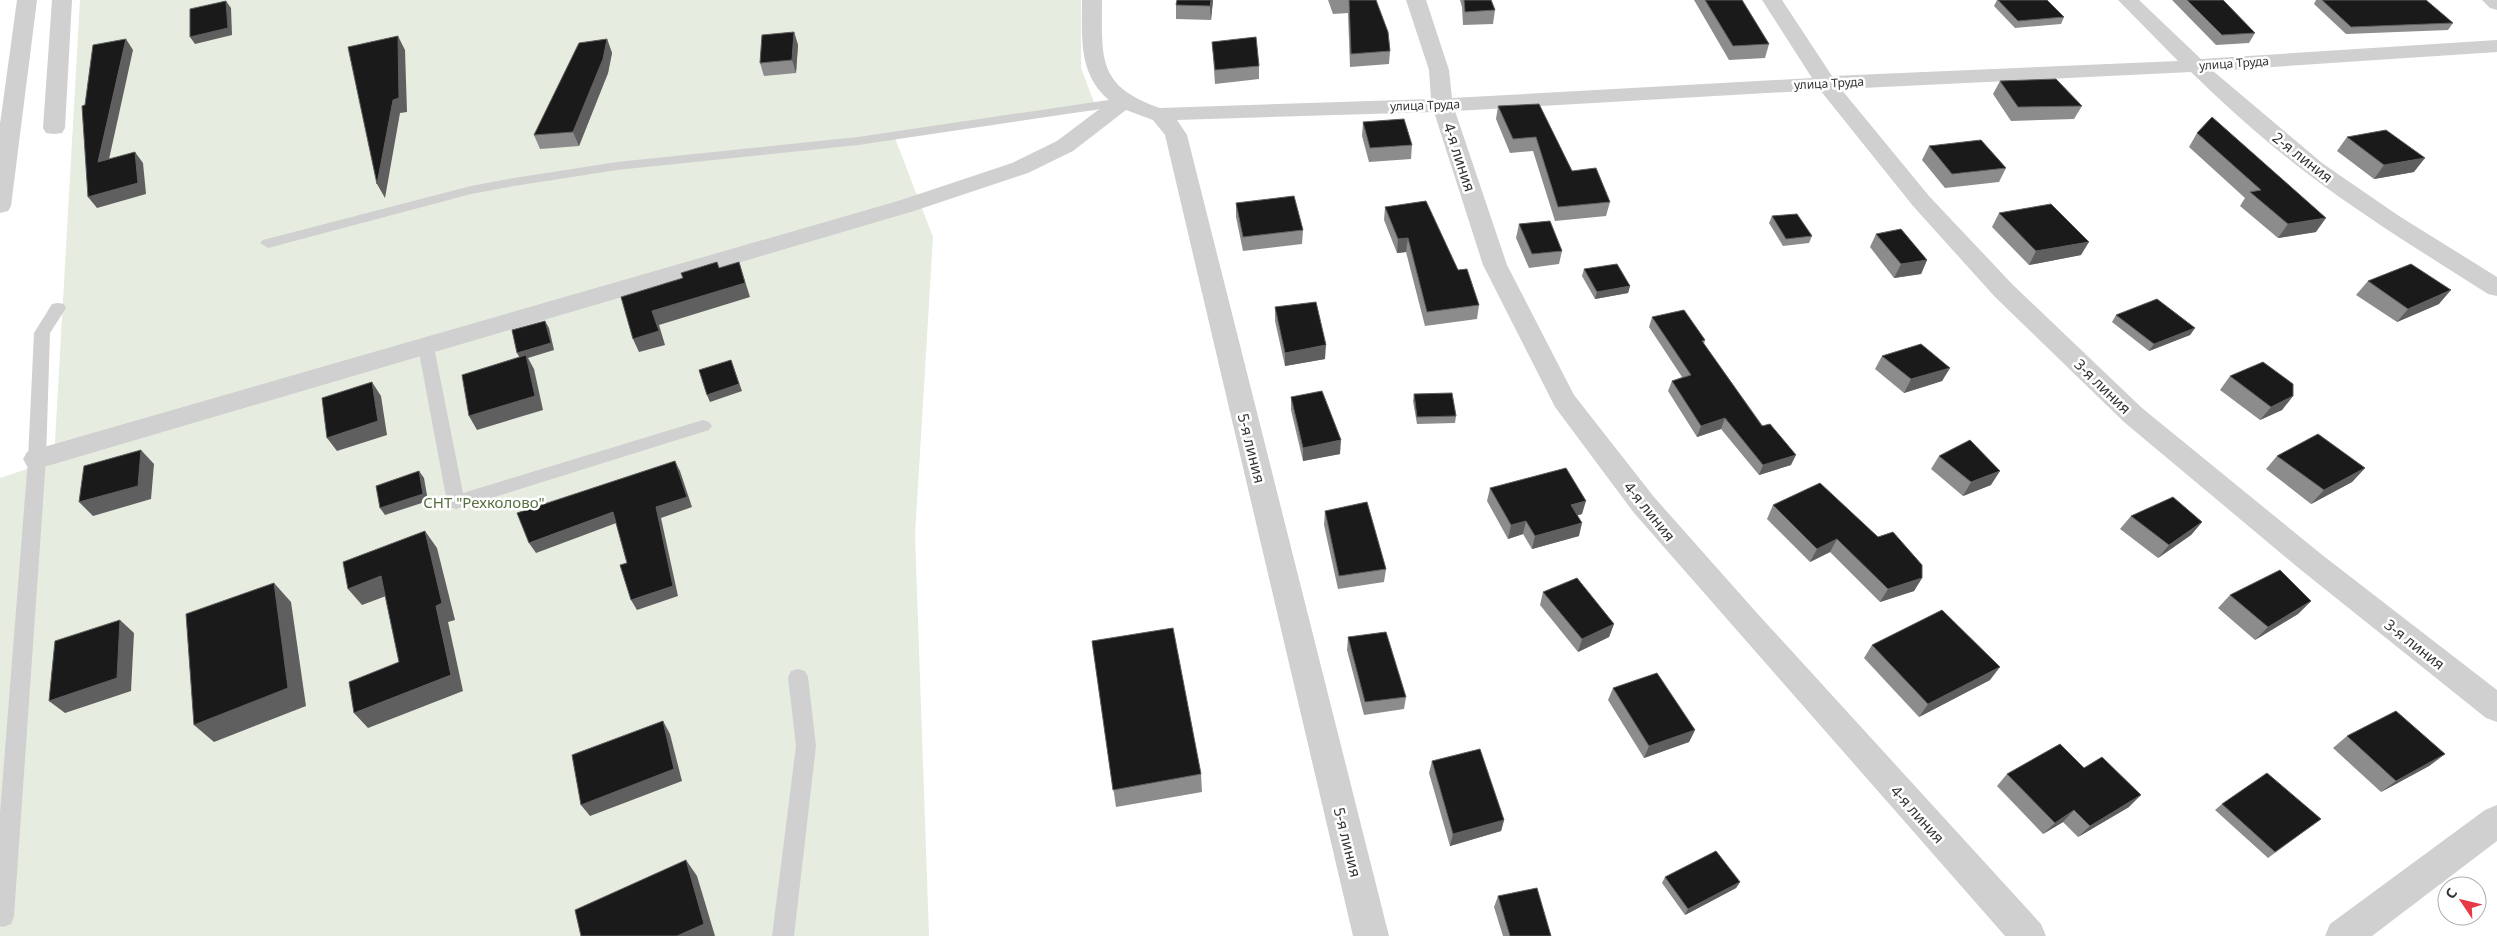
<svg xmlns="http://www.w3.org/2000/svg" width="2497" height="936" font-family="'Noto Sans',sans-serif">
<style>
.green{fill:#e6ecdf}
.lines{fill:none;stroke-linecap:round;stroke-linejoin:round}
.service{fill:#d0d0d0;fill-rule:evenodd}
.minor{fill:#d0d0d0;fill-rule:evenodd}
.wall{fill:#8c8c8c}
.shaded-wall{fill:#5f5f5f}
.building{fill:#1a1a1a;stroke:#5f5f5f}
.labels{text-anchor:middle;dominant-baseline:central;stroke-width:5;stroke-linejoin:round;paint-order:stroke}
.far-street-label{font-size:12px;fill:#333;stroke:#fff}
.street-label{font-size:15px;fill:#333;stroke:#fff}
.park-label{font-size:15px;fill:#56703f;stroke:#fff}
</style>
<rect width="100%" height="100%" fill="#fff"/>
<path class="green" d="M80 0H1081V68L1097 110 893 133 933 237 915 535 929 936H0V478L54 460Z"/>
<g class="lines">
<g class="service">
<path d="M1122 98 1129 102 1127 105 858 145 617 170 514 186 471 194 268 248 260 243 263 240 471 186 514 178 617 162 858 137Z"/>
<path d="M58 303 64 304 66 308 50 333 46 459 14 916 11 924 3 927 0 926V813L28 459 34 333 52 304Z"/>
<path d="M426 341 432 343 434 347 463 493 703 420 709 422 712 426 709 430 456 509 450 507 447 502 418 347 420 343Z"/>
<path d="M798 669 805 671 808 677 816 746 794 936H772L796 746 788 677 791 671Z"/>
</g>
<g class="minor">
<path d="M17 0H37L11 206 8 211 0 213V124Z"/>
<path d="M52 0H72L65 128 62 133 54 134 46 133 43 128Z"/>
<path d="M1082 0H1102C1102 59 1097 86 1160 108L1431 99 1429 70 1406 0H1426L1449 70 1452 98 1812 78 1762 0H1782L1832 76 2178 61 2118 0H2139L2201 59 2497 40V52L2213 71 2322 163 2399 216 2497 277V296L2488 294C2427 255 2366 218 2308 174 2267 143 2228 108 2191 72L1841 89 1929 196 2013 285 2142 408 2321 554 2497 690V722L2486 718 2301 570 2124 422 1995 297 1913 206 1820 90 1455 111 1507 265 1574 395 1654 497 1756 612 2041 924 2046 936H2005L1634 513 1555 407 1483 265 1434 112 1177 120 1187 135 1389 936H1353L1165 135 1153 120 1126 110 1073 151 1028 173 914 211 37 469 27 466 23 459 27 452 37 449 898 201 1012 163 1057 141 1110 101C1078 75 1082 38 1082 0Z"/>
<path d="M2482 0H2497V10L2490 8Z"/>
<path d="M2497 805V841L2372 936H2325L2330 924 2485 810Z"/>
</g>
</g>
<g class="wall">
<path d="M1177 0H1213L1211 20 1176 19V5Z"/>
<path d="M1328 0H1376L1390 51 1389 64 1350 67 1348 13 1333 14Z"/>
<path d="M1460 0H1491L1495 10 1493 24 1463 25 1462 7Z"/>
<path d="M1694 0H1742L1769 44 1765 58 1729 60Z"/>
<path d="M1997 0H2047L2064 17 2061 24 2015 28 1994 6Z"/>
<path d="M2172 0H2223L2255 33 2249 43 2216 45Z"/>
<path d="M2316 0H2426L2453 23 2448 30 2346 34 2314 4Z"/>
<path d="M794 32 798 45 796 73 764 76 760 63Z"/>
<path d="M607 39 612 53 608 73 579 146 540 149 534 135Z"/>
<path d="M1212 42 1259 66V79L1215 84 1213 55Z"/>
<path d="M2000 81 2082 106 2074 119 2011 121 1993 94Z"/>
<path d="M1539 104 1572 171 1610 202 1606 216 1555 221 1533 151 1510 153 1496 119 1498 106Z"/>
<path d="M1363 122 1412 145 1411 159 1369 162 1362 136Z"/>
<path d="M2197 133 2316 232 2278 238 2240 206 2245 198 2189 147Z"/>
<path d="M2347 137 2414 172 2374 179 2337 151Z"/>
<path d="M1929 146 2006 168 1999 182 1945 188 1922 160Z"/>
<path d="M1236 203 1303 230 1302 244 1243 251 1236 217Z"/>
<path d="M1385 207 1458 270 1479 305 1477 319 1425 326 1406 252 1397 253 1384 220Z"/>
<path d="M1999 213 2081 255 2029 265 1992 227Z"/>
<path d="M1772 216 1812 236 1809 243 1783 246 1769 223Z"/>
<path d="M1519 224 1562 251 1559 264 1529 268 1516 238Z"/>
<path d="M1876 234 1927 260 1921 274 1894 278 1870 247Z"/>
<path d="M1584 269 1630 286 1628 293 1595 299 1582 276Z"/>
<path d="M2368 281 2439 304 2397 322 2356 295Z"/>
<path d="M1275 307 1325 359 1285 366 1275 321Z"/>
<path d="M2116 315 2195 328 2190 335 2149 351 2112 322Z"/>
<path d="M1652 317 1705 340 1704 344 1791 465 1759 475 1721 429 1697 437 1668 391 1672 381 1682 377 1649 327Z"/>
<path d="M1882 356 1950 368 1942 381 1904 393 1875 369Z"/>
<path d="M2230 376 2293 396 2282 410 2260 420 2220 390Z"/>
<path d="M1414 394 1456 416 1455 423 1417 424 1413 401Z"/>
<path d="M1291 397 1340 454 1303 461 1291 410Z"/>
<path d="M1939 456 1991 485 1963 496 1931 469Z"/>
<path d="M2277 456 2365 468 2352 482 2311 504 2266 469Z"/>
<path d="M1490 488 1582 514 1578 515 1579 536 1532 549 1523 534 1508 539 1487 501Z"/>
<path d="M1773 505 1922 578 1914 591 1880 602 1830 552 1810 562 1767 519Z"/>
<path d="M1325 511 1386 569 1384 582 1338 589 1324 525Z"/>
<path d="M2131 516 2202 522 2191 535 2158 558 2120 529Z"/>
<path d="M1543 592 1614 624 1609 637 1578 652 1540 605Z"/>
<path d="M2230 595 2311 601 2298 614 2255 640 2218 608Z"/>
<path d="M1348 637 1406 697 1404 709 1364 715 1347 650Z"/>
<path d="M1092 641 1201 774 1202 792 1116 807Z"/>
<path d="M1872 645 1990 680 1919 717 1864 658Z"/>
<path d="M1613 688 1695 730 1689 742 1644 758 1608 700Z"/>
<path d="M2347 736 2445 754 2429 766 2381 792 2333 748Z"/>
<path d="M1432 761 1504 820 1501 831 1450 846 1429 773Z"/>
<path d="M2084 768 2129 807 2078 837 2063 822 2043 834 1997 786 2007 774Z"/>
<path d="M2222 804 2321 819 2268 858 2215 810Z"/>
<path d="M1665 877 1740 882 1736 888 1685 915 1662 883Z"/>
<path d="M1498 896 1551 936H1503L1494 907Z"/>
</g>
<g class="shaded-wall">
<path d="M1211 0H1213L1211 20 1210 6Z"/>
<path d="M226 1 231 8 232 35 195 44 190 37Z"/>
<path d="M794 32 798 45 796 73 792 60Z"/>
<path d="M398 36 405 50 407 112 400 113 385 198 377 184Z"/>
<path d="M126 39 133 50 106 173 98 162Z"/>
<path d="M607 39 612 53 608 73 579 146 573 132Z"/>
<path d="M135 152 143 163 146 194 97 208 88 197Z"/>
<path d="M2425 158 2414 172 2374 179 2384 165Z"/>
<path d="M2326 218 2316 232 2278 238 2288 224Z"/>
<path d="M1408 238 1406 252 1397 253 1398 239Z"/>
<path d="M2089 242 2081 255 2029 265 2036 251Z"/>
<path d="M1927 260 1921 274 1894 278 1901 264Z"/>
<path d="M739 262 750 297 659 325 665 345 639 352 633 339 652 311Z"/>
<path d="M1630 286 1628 293 1595 299 1597 292Z"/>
<path d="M2451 290 2439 304 2397 322 2408 309Z"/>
<path d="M545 321 549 328 554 350 528 358 534 369 543 410 477 430 469 416 521 360 517 353Z"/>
<path d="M2195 328 2190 335 2149 351 2154 344Z"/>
<path d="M1326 345 1325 359 1285 366V353Z"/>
<path d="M731 360 742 391 710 402 707 395Z"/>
<path d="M1950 368 1942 381 1904 393 1911 379Z"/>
<path d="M372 382 381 396 387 435 337 451 327 438Z"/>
<path d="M2293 396 2282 410 2260 420 2271 407Z"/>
<path d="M1725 418 1721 429 1697 437 1701 426Z"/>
<path d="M1341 440 1340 454 1303 461V448Z"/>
<path d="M141 450 154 464 151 499 93 516 79 502Z"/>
<path d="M1796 455 1791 465 1759 475 1763 465Z"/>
<path d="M675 461 680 471 692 507 661 518 678 596 637 610 631 600 656 507Z"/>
<path d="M2365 468 2352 482 2311 504 2324 490Z"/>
<path d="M419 471 424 478 428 501 385 515 380 508Z"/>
<path d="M2000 471 1991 485 1963 496 1971 482Z"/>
<path d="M1586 501 1582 514 1568 518 1571 505Z"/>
<path d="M613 512 619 522 536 553 529 543Z"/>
<path d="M1526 521 1523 534 1508 539 1511 525Z"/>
<path d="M2202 522 2191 535 2158 558 2169 545Z"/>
<path d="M1582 523 1579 536 1532 549 1535 536Z"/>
<path d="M425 531 437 548 455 620 448 622 463 691 368 728 354 713 451 675 436 606Z"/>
<path d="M1837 539 1830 552 1810 562 1817 549Z"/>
<path d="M381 576 394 593 362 605 348 589Z"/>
<path d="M1922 578 1914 591 1880 602 1888 589Z"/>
<path d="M274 583 291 602 306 706 214 742 194 725Z"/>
<path d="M2311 601 2298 614 2255 640 2268 627Z"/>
<path d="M120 620 134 633 131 691 65 713 49 701Z"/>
<path d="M1614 624 1609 637 1578 652 1582 639Z"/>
<path d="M2000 667 1990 680 1919 717 1928 704Z"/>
<path d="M663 721 670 734 682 781 590 816 581 805Z"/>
<path d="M1695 730 1689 742 1644 758 1649 746Z"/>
<path d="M2445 754 2429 766 2381 792 2396 781Z"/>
<path d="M2141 795 2129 807 2078 837 2090 826Z"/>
<path d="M2074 810 2063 822 2043 834 2055 823Z"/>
<path d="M1504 820 1501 831 1450 846 1453 834Z"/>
<path d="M686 860 697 876 715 936H677Z"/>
<path d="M1740 882 1736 888 1685 915 1688 909Z"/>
</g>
<g class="building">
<path d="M1177 0H1211L1210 6 1176 5Z"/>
<path d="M1349 0H1376L1388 32 1390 51 1351 54Z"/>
<path d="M1464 0H1491L1495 10 1465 12Z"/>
<path d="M1705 0H1742L1769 44 1733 46Z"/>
<path d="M1998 0H2047L2064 17 2018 21Z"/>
<path d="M2187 0H2223L2255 33 2222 35Z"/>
<path d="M2322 0H2426L2453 23 2351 27Z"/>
<path d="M226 1 228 28 190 37V9Z"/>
<path d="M794 32 792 60 760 63 762 35Z"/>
<path d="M398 36 399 98 393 100 377 184 348 47Z"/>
<path d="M1256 37 1259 66 1215 70 1212 42Z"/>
<path d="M126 39 98 162 135 152 138 183 88 197 82 106 85 105 93 45Z"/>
<path d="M607 39 603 59 573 132 534 135 579 43Z"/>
<path d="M2056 79 2082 106 2018 107 2000 81Z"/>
<path d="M1539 104 1572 171 1596 168 1610 202 1558 207 1536 137 1513 139 1498 106Z"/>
<path d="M2212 117 2326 218 2288 224 2250 192 2261 190 2197 133Z"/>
<path d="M1404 119 1412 145 1370 148 1363 122Z"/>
<path d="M2386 130 2425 158 2384 165 2347 137Z"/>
<path d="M1981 140 2006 168 1952 174 1929 146Z"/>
<path d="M1294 196 1303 230 1243 237 1236 203Z"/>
<path d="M1426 201 1458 270 1467 269 1479 305 1427 312 1408 238 1398 239 1385 207Z"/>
<path d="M2051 204 2089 242 2036 251 1999 213Z"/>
<path d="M1797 214 1812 236 1786 239 1772 216Z"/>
<path d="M1550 221 1562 251 1532 254 1519 224Z"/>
<path d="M1901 229 1927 260 1901 264 1876 234Z"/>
<path d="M717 262 719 268 739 262 745 283 652 311 659 331 633 339 621 297 683 278 681 273Z"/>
<path d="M1617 264 1630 286 1597 292 1584 269Z"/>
<path d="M2411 264 2451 290 2408 309 2368 281Z"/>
<path d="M2157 299 2195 328 2154 344 2116 315Z"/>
<path d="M1316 302 1326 345 1285 353 1275 307Z"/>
<path d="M1684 310 1705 340 1702 341 1762 426 1770 424 1796 455 1763 465 1725 418 1701 426 1672 381 1691 375 1652 317Z"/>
<path d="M545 321 551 343 517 353 512 330Z"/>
<path d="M1921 344 1950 368 1911 379 1882 356Z"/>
<path d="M526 355 535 396 469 416 462 375Z"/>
<path d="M731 360 739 384 707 395 699 370Z"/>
<path d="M2263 362 2293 384V396L2271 407 2230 376Z"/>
<path d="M372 382 378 421 327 438 322 398Z"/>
<path d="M1322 391 1341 440 1303 448 1291 397Z"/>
<path d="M1452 393 1456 416 1417 417 1414 394Z"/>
<path d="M2318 434 2365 468 2324 490 2277 456Z"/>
<path d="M1970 440 2000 471 1971 482 1939 456Z"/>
<path d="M141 450 138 486 79 502 84 466Z"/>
<path d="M675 461 687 497 656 507 673 586 631 600 620 565 627 563 613 512 529 543 517 513Z"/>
<path d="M1566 468 1586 501 1571 505 1582 523 1535 536 1526 521 1511 525 1490 488Z"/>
<path d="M419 471 423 494 380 508 376 486Z"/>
<path d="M1820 483 1878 537 1893 532 1922 565V578L1888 589 1837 539 1817 549 1773 505Z"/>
<path d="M2173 497 2202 522 2169 545 2131 516Z"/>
<path d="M1367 502 1386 569 1339 576 1325 511Z"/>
<path d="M425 531 442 603 436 606 451 675 354 713 349 682 399 662 381 576 348 589 343 562Z"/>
<path d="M2280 570 2311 601 2268 627 2230 595Z"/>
<path d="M1577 578 1614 624 1582 639 1543 592Z"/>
<path d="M274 583 288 688 194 725 186 614Z"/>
<path d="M1942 610 2000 667 1928 704 1872 645Z"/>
<path d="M120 620 117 678 49 701 55 641Z"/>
<path d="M1173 628 1201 774 1113 790 1092 641Z"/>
<path d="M1386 632 1406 697 1365 702 1348 637Z"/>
<path d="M1657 673 1695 730 1649 746 1613 688Z"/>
<path d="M2396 711 2445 754 2396 781 2347 736Z"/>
<path d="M663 721 674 769 581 805 572 755Z"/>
<path d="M2060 744 2084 768 2102 757 2141 795 2090 826 2074 810 2055 823 2007 774Z"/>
<path d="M1480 749 1504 820 1453 834 1432 761Z"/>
<path d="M2267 773 2321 819 2275 852 2222 804Z"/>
<path d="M1716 851 1740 882 1688 909 1665 877Z"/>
<path d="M686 860 704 924 677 936H581L575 910Z"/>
<path d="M1537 888 1551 936H1510L1498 896Z"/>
</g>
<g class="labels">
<g class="far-street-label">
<text transform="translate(2234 63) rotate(-4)">улица Труда</text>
<text transform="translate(1829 83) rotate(-3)">улица Труда</text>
<text transform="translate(1425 105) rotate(-2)">улица Труда</text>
</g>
<g class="street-label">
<text transform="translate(1460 157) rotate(72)">4-я линия</text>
<text transform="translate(2303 157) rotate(38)">2-я линия</text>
<text transform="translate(2103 386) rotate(44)">3-я линия</text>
<text transform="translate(1252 448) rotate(76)">5-я линия</text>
<text transform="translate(1650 511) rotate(51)">4-я линия</text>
<text transform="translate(2415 644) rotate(38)">3-я линия</text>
<text transform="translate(1918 814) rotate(48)">4-я линия</text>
<text transform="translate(1348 842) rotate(76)">5-я линия</text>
</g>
<g class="park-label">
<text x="484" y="502">СНТ "Рехколово"</text>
</g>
</g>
<g transform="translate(2462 901) rotate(305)"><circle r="24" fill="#ffffff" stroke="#adadad"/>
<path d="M0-4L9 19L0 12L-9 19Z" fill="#e63946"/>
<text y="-8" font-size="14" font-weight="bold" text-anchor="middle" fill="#333333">С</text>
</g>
</svg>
